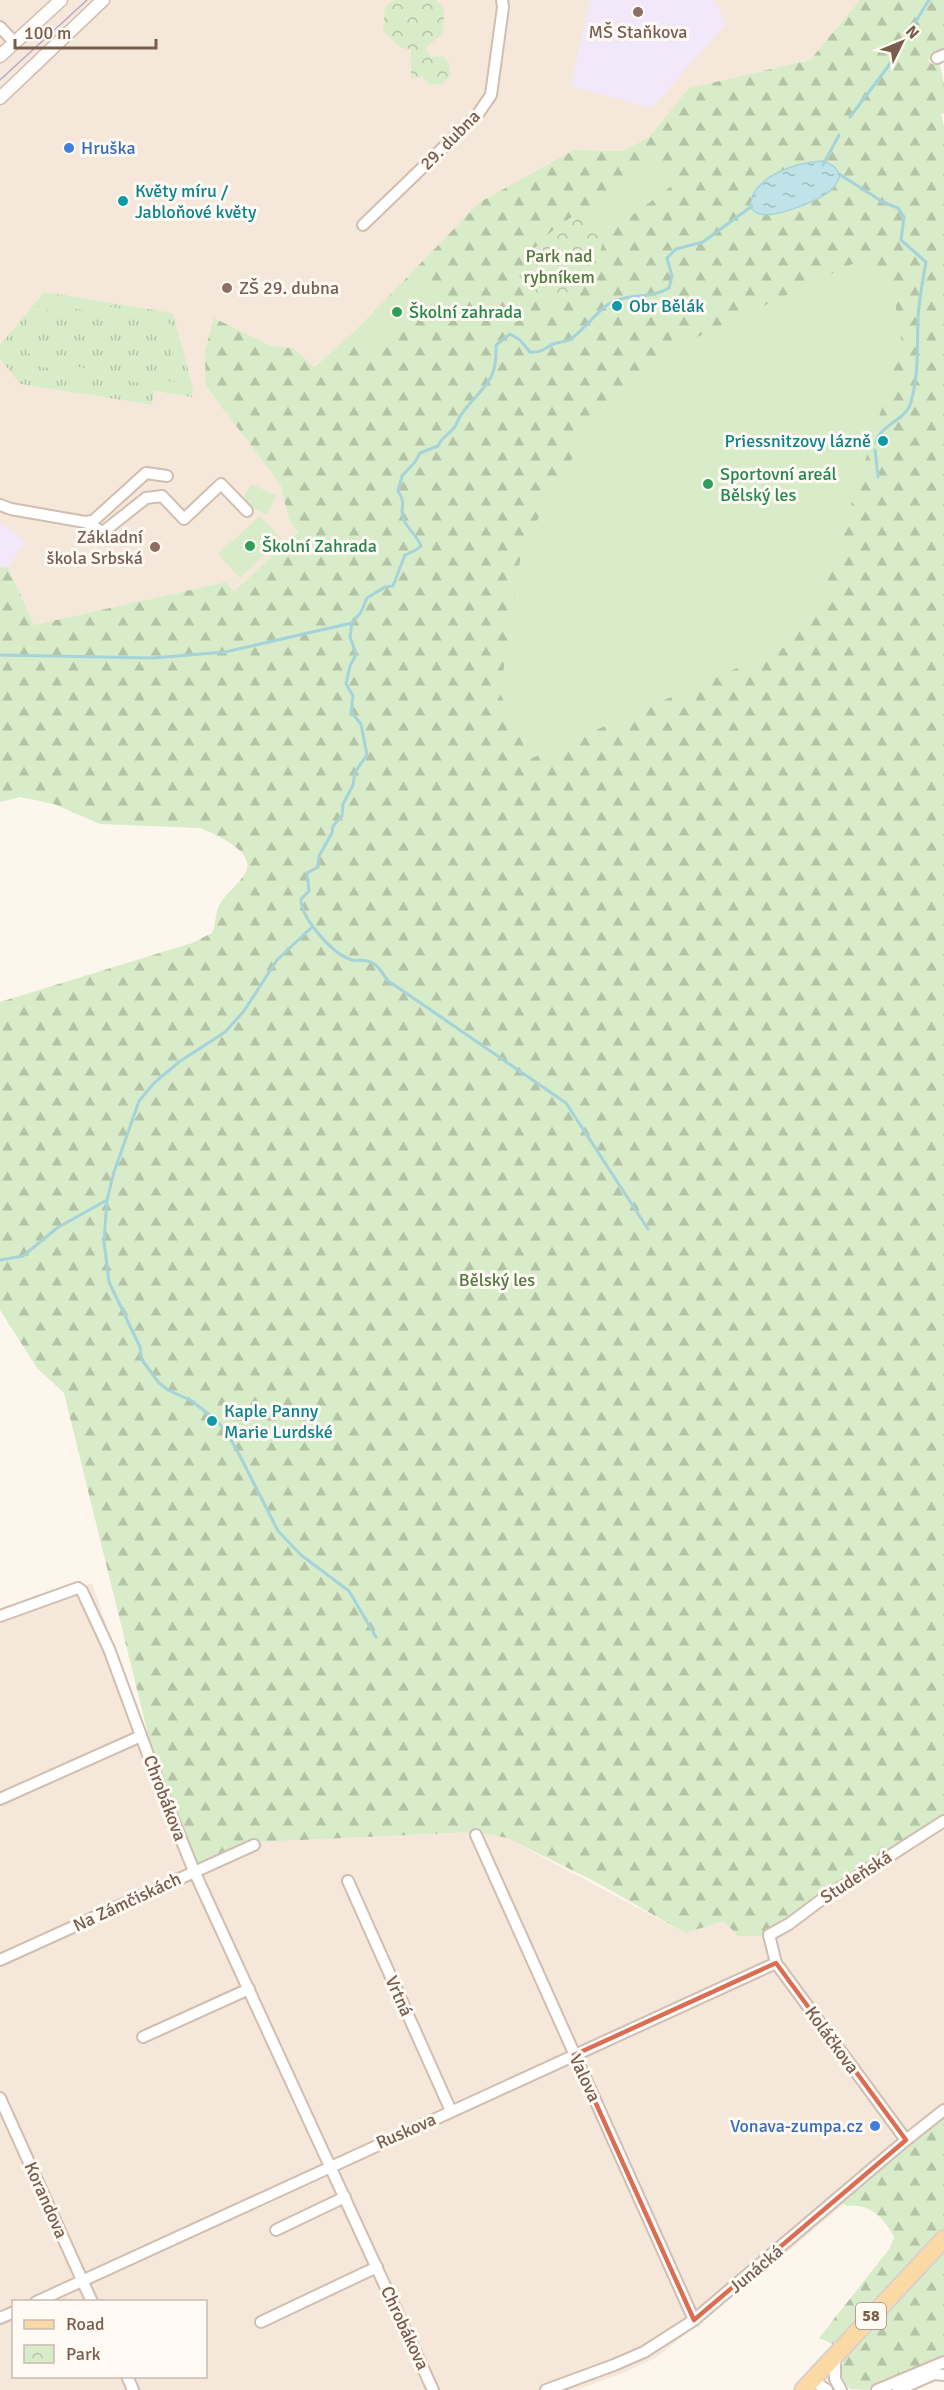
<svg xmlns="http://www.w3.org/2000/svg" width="944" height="2390" font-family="Signika,sans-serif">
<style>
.residential{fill:#f5e8da;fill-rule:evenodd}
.education{fill:#f3e8fa}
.grass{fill:url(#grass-tufts)}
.forest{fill:url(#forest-firs)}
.park{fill:url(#park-crowns)}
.garden{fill:#d8ecc9;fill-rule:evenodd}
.water{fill:url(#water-ripples);stroke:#a5d3da;stroke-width:1.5}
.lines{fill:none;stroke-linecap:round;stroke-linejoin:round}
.stream{stroke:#a5d3da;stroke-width:3}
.minor-casing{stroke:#d1beb0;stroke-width:14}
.tertiary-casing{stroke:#d1beb0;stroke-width:15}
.primary-casing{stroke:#dad1cd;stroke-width:20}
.minor{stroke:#fff;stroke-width:10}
.tertiary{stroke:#fff;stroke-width:12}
.primary{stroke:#fbd9a5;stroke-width:16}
.tram{stroke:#b9a8c9;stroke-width:1.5}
.marked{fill:none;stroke:#dc6d51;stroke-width:4.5;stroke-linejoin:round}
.education-dot{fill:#8d6e63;stroke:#fffaf3;stroke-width:2}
.shop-dot{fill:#3f7fe0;stroke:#fffaf3;stroke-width:2}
.culture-dot{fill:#0f9aa8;stroke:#fffaf3;stroke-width:2}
.leisure-dot{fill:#2e9e5b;stroke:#fffaf3;stroke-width:2}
.labels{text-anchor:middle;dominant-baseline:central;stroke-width:6;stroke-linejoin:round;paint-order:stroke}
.shield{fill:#fffaf3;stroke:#a28b7f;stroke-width:1.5}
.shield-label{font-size:16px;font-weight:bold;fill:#7a5c4d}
.education-label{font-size:18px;fill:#785e54;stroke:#fffaf3}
.street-label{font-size:18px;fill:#7a5c4d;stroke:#fffaf3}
.shop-label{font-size:18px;fill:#366cbe;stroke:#fffaf3;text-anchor:start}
.culture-label{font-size:18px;fill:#0d838f;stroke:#fffaf3;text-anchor:start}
.park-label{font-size:18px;fill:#537a41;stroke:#fffaf3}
.leisure-label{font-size:18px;fill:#27864d;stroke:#fffaf3;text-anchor:start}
</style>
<defs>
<pattern id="grass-tufts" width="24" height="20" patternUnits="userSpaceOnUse" patternTransform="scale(1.5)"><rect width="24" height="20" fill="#d8ecc9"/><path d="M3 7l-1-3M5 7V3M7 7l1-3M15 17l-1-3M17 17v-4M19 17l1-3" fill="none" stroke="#b4c2a5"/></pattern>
<pattern id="forest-firs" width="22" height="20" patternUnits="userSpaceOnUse" patternTransform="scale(1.5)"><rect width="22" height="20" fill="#d8ecc9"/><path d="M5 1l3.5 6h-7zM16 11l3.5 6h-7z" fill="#b4c2a5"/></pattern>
<pattern id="park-crowns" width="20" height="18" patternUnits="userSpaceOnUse" patternTransform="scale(1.5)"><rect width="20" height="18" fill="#d8ecc9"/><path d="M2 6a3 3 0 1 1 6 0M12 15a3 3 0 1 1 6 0" fill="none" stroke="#b4c2a5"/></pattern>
<pattern id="water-ripples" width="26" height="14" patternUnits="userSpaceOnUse" patternTransform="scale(1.5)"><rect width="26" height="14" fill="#bfe3e8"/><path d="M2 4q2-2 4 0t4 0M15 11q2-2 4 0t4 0" fill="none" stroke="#a0bbbe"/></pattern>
</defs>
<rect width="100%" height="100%" fill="#fdf6ec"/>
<g class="residential">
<path d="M0 0H860L810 60 690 88 649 137 623 151 574 150 313 367 293 348 271 346 214 319 206 386 280 484 290 523 298 532 234 591 226 582 34 625 8 567 0 568V359L20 384 151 405 154 391 191 397 193 389 44 292 0 345Z"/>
<path d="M92 1583 162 1787 258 1842 475 1832 507 1838 685 1933 724 1921 944 1826V2119L792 2248 657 2357 623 2373 576 2390H0V1611ZM14 2302H206V2376H14Z"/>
</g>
<g class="education">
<path d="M590 0H714L726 23 652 108 571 86Z"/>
<path d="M0 524 16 533 25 543 8 567 0 568Z"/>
</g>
<path class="grass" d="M44 292 173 313 193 389 192 397 154 391 152 405 20 384 0 359V345Z"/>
<g class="forest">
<path d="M860 0H944V52L928 60 932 64 940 65 944 83V113L941 114 944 126V1826L775 1936H738L724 1921 685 1933 596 1882 507 1838 475 1832 258 1842 189 1869 161 1787 64 1393 37 1368 0 1310V1002L192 943 212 933C216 924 215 914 219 906 225 893 243 882 247 868 252 850 213 833 200 828L100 824 54 804 21 797 0 802V568L8 567 34 625 226 582 234 591 298 532 290 523 280 484 206 386 205 351 214 318 271 346 293 348 314 367 356 330 480 202 574 150 623 151 649 137 689 88 810 60Z"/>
<path d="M944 2110V2240L842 2348 819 2338 890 2248 894 2237C885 2219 869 2202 847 2206L837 2199Z"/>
<path d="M944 2253V2358L910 2370 868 2390 851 2389C839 2380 840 2369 845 2356Z"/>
</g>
<g class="park">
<path d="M394 0H436L444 9 443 33 426 48 430 57 443 56 449 63 450 76 442 84 430 85 422 76 411 79V49L401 48 383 31 385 7Z"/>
<path d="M583 211 588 212 603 236C603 256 584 295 562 301 553 303 544 297 536 293 528 289 522 287 518 280 525 250 556 224 583 211Z"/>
</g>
<g class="garden">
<path d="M654 162 672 186 613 229 598 227 587 210Z"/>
<path d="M865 258 893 291 902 344 818 610 783 648 530 759 500 693 522 547 594 420 655 357Z"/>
<path d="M415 272 437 295 378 353 356 330Z"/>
<path d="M58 299 151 313C184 322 189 361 162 380L190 384 189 391 18 363 20 356 32 358C15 333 28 303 58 299ZM58 306 155 322C166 327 175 338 173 351 172 362 165 371 154 375 144 378 56 365 45 359 19 345 31 310 58 306Z"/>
<path d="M251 484 276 495 267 515 241 502Z"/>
<path d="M260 516 282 539 240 578 218 554Z"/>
</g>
<path class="water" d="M824 161 835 167 840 175C838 182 835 187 830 191 818 201 772 220 757 213 754 212 752 209 750 207 752 175 798 162 824 161Z"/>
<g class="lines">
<g class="stream">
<path d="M850 117 887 68 929 0"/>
<path d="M823 165 839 135"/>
<path d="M839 174 883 202 898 208 904 217 901 240 926 262C923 280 919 299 918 318 917 346 919 374 911 402 906 421 880 424 876 443"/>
<path d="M875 450 878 477"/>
<path d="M0 655 153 658 225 652 352 623"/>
<path d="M107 1200 104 1241 109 1282 140 1347 142 1360 159 1383 168 1390 192 1401 217 1421 227 1433 240 1456 278 1531 301 1555 349 1591 376 1637"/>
<path d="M648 1229 566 1103 387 980C382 972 377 963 367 961 361 959 355 962 349 959 331 952 301 918 301 899L309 891 307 873 318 867 319 856 332 833 333 826 342 816 343 804 353 785 355 772 367 755 361 724 351 712 353 696 346 684 350 666 356 654 350 637 352 623 361 612 367 598 385 587 393 586 405 555 416 550 421 546C417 535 408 530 404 520 398 508 408 506 398 491L402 476 415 462 420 453 438 446C442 437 448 435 454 428 457 424 458 419 461 415 480 387 498 385 496 345L510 334 520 340 530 352C544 353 544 347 556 343 560 342 565 342 569 340 579 335 595 314 607 305 627 292 650 300 669 288L672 276 667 258 676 249 703 242 752 206"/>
<path d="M0 1260 23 1256 57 1228 107 1200 114 1172 139 1101 154 1083 179 1062 225 1032 244 1011 277 960 312 927"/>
</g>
<g class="minor-casing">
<g id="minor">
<path d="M0 27 14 42"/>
<path d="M937 58 944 55"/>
<path d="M363 225 478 114 491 95 503 7 502 0"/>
<path d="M0 505 11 509 85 522 93 521 146 473 167 476"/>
<path d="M85 522 103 532 146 498 162 496 184 519 221 484 247 511"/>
<path d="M0 1616 78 1588 82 1591 109 1649 160 1787 194 1871 433 2390"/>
<path d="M0 1799 141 1736"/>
<path d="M476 1835 694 2320"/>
<path d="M348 1881 451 2111"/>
<path d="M0 1960 254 1845"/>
<path d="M143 2037 249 1989"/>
<path d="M0 2098 92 2302"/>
<path d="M906 2140 776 1963 769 1935 789 1924 821 1900 944 1821"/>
<path d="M276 2230 345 2197"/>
<path d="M36 2302 776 1963"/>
<path d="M0 2318 14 2312"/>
<path d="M261 2322 377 2267"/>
<path d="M835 2356V2379L841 2390"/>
<path d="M127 2376 133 2390"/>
<path d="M812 2380 827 2390"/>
<path d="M546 2390 614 2365 644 2352 694 2320 906 2140 944 2110"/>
<path d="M877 2390 944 2362"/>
<path d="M898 2390 934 2374 944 2375"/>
</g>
</g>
<g class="tertiary-casing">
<g id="tertiary">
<path d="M0 56 61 0"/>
<path d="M0 98 103 0"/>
</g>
</g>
<g class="primary-casing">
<path id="primary" d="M803 2390 944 2239"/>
</g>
<use href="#minor" class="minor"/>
<use href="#tertiary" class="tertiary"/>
<use href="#primary" class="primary"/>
<path class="tram" d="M0 80 87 0"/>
</g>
<path class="marked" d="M776 1963 906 2140 694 2320 574 2055Z"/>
<g class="education-dot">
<circle cx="638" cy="12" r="6"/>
<circle cx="227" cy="288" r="6"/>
<circle cx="155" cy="547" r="6"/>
</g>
<g class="shop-dot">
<circle cx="69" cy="148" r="6"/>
<circle cx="875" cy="2126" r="6"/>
</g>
<g class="culture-dot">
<circle cx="123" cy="201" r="6"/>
<circle cx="617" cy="306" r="6"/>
<circle cx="883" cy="441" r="6"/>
<circle cx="212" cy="1421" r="6"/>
</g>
<g class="leisure-dot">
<circle cx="397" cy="312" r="6"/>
<circle cx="708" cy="484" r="6"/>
<circle cx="250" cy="546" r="6"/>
</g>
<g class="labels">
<rect class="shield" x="856" y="2303" width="30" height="26" rx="4.5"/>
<g class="shield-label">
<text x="871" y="2316">58</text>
</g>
<g class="education-label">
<text x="638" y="32">MŠ Staňkova</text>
<text x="239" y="288" text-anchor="start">ZŠ 29. dubna</text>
<text x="143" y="537" text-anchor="end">Základní<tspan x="143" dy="21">škola Srbská</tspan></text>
</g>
<g class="street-label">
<text transform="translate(450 140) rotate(-45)">29. dubna</text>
<text transform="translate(165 1798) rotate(69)">Chrobákova</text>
<text transform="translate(856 1877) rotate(-33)">Studeňská</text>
<text transform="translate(127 1902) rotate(-25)">Na Zámčiskách</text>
<text transform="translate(399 1996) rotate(66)">Vrtná</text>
<text transform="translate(832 2040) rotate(54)">Koláčkova</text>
<text transform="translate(585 2078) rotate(65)">Valova</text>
<text transform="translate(406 2131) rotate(-24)">Ruskova</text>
<text transform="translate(46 2200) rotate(66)">Korandova</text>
<text transform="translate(756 2269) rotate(-40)">Junácká</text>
<text transform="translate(405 2328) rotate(65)">Chrobákova</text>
</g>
<g class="shop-label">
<text x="81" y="148">Hruška</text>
<text x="863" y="2126" text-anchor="end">Vonava-zumpa.cz</text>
</g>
<g class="culture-label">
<text x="135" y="191">Květy míru /<tspan x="135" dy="21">Jabloňové květy</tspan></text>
<text x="629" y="306">Obr Bělák</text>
<text x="871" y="441" text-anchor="end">Priessnitzovy lázně</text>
<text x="224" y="1411">Kaple Panny<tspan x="224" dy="21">Marie Lurdské</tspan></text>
</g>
<g class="park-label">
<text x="559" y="256">Park nad<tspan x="559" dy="21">rybníkem</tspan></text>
<text x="497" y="1280">Bělský les</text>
</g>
<g class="leisure-label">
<text x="409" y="312">Školní zahrada</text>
<text x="720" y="474">Sportovní areál<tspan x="720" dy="21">Bělský les</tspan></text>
<text x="262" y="546">Školní Zahrada</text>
</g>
</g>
<rect x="12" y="2300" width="195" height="78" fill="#fffaf3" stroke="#cabbb1" stroke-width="1.5"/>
<rect x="24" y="2320" width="30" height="9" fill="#fbd9a5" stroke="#cabbb1" stroke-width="1.5"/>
<text x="66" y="2330" font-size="18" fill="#7a5c4d">Road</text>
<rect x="24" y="2345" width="30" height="18" fill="url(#park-crowns)" stroke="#cabbb1" stroke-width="1.5"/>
<text x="66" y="2360" font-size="18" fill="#7a5c4d">Park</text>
<g transform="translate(902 42) rotate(47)" stroke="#fffaf3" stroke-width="4.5" paint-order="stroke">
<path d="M0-4.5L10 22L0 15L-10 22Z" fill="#7a5c4d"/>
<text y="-9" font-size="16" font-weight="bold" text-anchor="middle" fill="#7a5c4d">N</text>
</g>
<path d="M15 39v9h141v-9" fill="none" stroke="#7a5c4d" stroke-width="3"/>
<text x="24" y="39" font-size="18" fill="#7a5c4d" stroke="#fffaf3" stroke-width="4.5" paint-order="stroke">100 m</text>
</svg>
